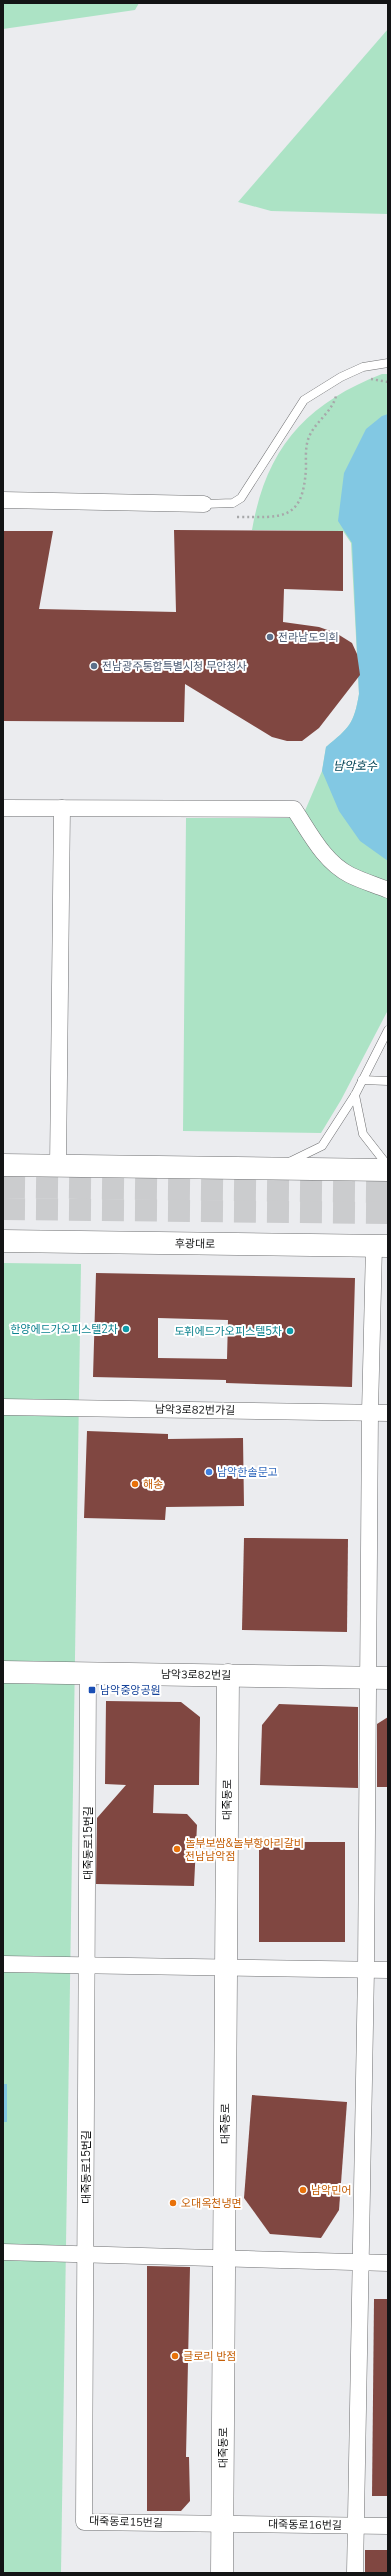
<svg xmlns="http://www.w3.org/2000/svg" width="391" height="2576" font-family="'Nunito Sans','Noto Sans KR',sans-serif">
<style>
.green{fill:#ace3c5}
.water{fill:#82c8e3}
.building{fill:#804741;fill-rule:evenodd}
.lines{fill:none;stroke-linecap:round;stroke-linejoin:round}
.secondary-tunnel{stroke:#cbccce;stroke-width:22;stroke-dasharray:22 11;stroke-linecap:butt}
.lane-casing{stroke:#6f7072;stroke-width:9}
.street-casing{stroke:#6f7072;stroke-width:17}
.secondary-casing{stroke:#6f7072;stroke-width:23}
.path{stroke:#a7a8aa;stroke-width:2.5;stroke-dasharray:2 3;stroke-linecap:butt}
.lane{stroke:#fff;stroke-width:8}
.street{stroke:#fff;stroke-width:16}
.secondary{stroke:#fff;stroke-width:22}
.service-dot{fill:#5c6f8a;stroke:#fff;stroke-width:1.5}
.culture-dot{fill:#0f9aa8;stroke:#fff;stroke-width:1.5}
.shop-dot{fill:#3f7fe0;stroke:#fff;stroke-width:1.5}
.food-dot{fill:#e8710a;stroke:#fff;stroke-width:1.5}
.transit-dot{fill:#1a4fb4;stroke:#fff;stroke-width:1.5}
.labels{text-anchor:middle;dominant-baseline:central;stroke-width:4;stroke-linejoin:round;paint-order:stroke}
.service-label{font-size:11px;fill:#4e5e75;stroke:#fff;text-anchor:start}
.street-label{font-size:11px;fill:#131415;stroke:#fff}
.culture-label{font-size:11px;fill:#0d838f;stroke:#fff;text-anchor:end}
.shop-label{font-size:11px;fill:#366cbe;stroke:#fff;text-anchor:start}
.food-label{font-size:11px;fill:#c56008;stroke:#fff;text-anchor:start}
.transit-label{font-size:11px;fill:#164399;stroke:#fff;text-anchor:start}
.water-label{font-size:12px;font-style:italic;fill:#004154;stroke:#fff}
</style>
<rect width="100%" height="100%" fill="#ebecef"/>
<g class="green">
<path d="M3 3H139L135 10 3 29Z"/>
<path d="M388 29V214L271 211 238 202Z"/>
<path d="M382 374H388V1010L341 1100 321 1133 183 1131 186 818H288L304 813 322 771 326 747C349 728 354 724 359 694L351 543 343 531 252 530C266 449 305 404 382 374Z"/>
<path d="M3 1263 81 1264 61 2573H3Z"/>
</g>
<g class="water">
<path d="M388 414V861L360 841 339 811 322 771 326 747C349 728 354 724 359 694L352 543 338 521 344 473 366 429 382 416Z"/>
<rect x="3" y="2084" width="4" height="38"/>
</g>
<g class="building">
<path d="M174 530 343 531V591L284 589 283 622 319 627 336 633 352 643 357 654 360 675 319 728 302 741H287L272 737 185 684 184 722 3 721V531H53L39 609 176 612Z"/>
<path d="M96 1273 355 1278 352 1387 226 1383V1380L93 1377ZM158 1318 228 1320 227 1359 158 1358Z"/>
<path d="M87 1431 168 1434V1439L243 1438 244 1506 166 1507 165 1520 84 1518Z"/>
<path d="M244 1538 348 1539 347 1632 242 1630Z"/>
<path d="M106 1701 181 1702 200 1717 199 1785H154L153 1813 187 1814 197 1825 194 1886 96 1884 97 1818 126 1785 105 1784Z"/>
<path d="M279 1704 358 1707V1788L260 1785 262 1725Z"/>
<path d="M388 1717V1787H377V1724Z"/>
<rect x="259" y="1842" width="86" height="100"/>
<path d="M252 2095 347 2102 339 2210 321 2238 270 2234 244 2198Z"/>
<path d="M147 2266 190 2267 186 2457H189L190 2501 181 2511H147Z"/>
<path d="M374 2299H388V2496H372Z"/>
<rect x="365" y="2550" width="23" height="23"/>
</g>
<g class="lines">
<g class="secondary-tunnel">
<path d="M3 1187 388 1192"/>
<path d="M3 1209 388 1213"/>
</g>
<g class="lane-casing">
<g id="lane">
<path d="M204 504 233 503 241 498 304 400 341 377 363 367 388 363"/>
<path d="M362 1080 388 1081"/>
<path d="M355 1095 363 1134 388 1166"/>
<path d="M287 1163 322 1146 355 1095 388 1030"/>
</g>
</g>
<g class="street-casing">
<g id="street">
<path d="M3 500 204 504"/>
<path d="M3 808 294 809C310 833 324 862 350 875 362 881 376 885 388 890"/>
<path d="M58 1166 62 808"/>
<path d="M3 1407 388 1413"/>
<path d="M88 1673 84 2522 388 2526"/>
<path d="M3 1964 388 1970"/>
<path d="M3 2252 388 2263"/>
<path d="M355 2573 366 1970 370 1412 374 1246"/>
</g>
</g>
<g class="secondary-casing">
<g id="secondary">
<path d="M3 1165 388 1170"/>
<path d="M3 1241 388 1246"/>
<path d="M3 1672 388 1678"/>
<path d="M222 2573 228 1675"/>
</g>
</g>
<g class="path">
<path d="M371 379 388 382"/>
<path d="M237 517C282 517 303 522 306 468 306 458 305 446 309 437 315 422 332 412 336 396"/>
</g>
<use href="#lane" class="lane"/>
<use href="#street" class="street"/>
<use href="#secondary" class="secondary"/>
</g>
<g class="service-dot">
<circle cx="270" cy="637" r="4"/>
<circle cx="94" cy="666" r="4"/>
</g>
<g class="culture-dot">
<circle cx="126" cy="1329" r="4"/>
<circle cx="290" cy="1331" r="4"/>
</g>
<circle class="shop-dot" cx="209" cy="1472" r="4"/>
<g class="food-dot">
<circle cx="135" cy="1484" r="4"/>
<circle cx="177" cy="1849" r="4"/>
<circle cx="303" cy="2190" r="4"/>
<circle cx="173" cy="2203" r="4"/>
<circle cx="175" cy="2356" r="4"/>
</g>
<rect class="transit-dot" x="88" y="1686" width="8" height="8" rx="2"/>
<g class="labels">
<g class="service-label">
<text x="278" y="637">전라남도의회</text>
<text x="102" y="666">전남광주통합특별시청 무안청사</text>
</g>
<g class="street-label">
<text transform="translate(195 1244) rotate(1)">후광대로</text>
<text transform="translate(195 1410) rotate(1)">남악3로82번가길</text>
<text transform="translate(196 1675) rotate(1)">남악3로82번길</text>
<text transform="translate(227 1800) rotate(-90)">대죽동로</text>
<text transform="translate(88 1843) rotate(-90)">대죽동로15번길</text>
<text transform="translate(225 2124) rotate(-90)">대죽동로</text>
<text transform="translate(86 2167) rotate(-90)">대죽동로15번길</text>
<text transform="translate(223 2448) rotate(-90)">대죽동로</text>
<text transform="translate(126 2522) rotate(2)">대죽동로15번길</text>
<text transform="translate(305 2525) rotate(1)">대죽동로16번길</text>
</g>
<g class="culture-label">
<text x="118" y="1329">한양에드가오피스텔2차</text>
<text x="282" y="1331">도휘에드가오피스텔5차</text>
</g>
<g class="shop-label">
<text x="217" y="1472">남악한솔문고</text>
</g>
<g class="food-label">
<text x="143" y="1484">해송</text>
<text x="185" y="1843">놀부보쌈&amp;놀부항아리갈비<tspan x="185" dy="13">전남남악점</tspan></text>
<text x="311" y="2190">남악민어</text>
<text x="181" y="2203">오대옥천냉면</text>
<text x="183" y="2356">글로리 반점</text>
</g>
<g class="transit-label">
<text x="100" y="1690">남악중앙공원</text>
</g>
<g class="water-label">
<text x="355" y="766">남악호수</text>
</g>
</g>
<rect width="391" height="2576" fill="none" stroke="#131415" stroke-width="8"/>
</svg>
